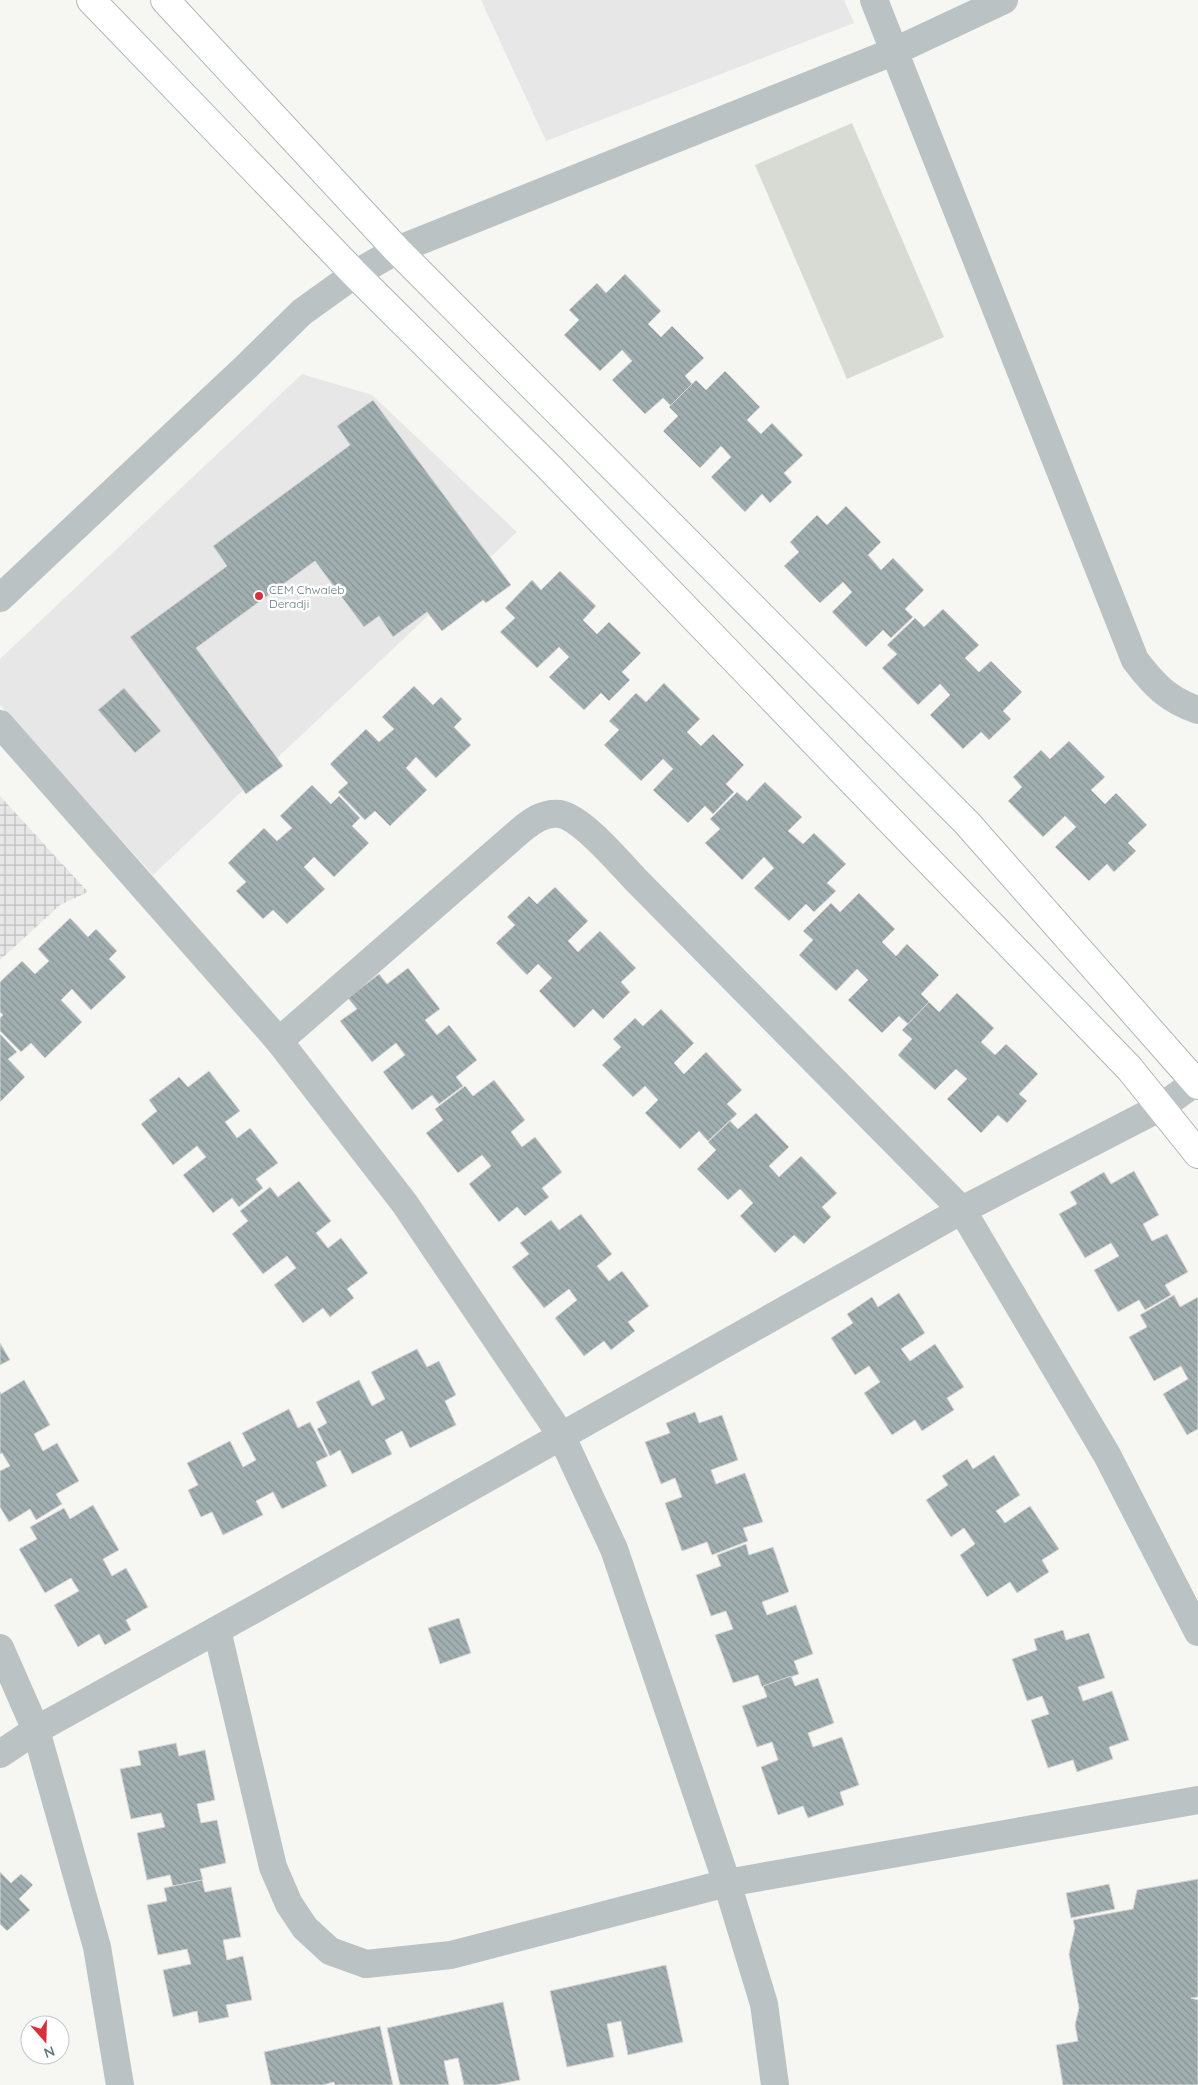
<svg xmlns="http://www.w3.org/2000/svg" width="1198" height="2085" font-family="Quicksand,sans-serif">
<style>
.built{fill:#e7e7e7}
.industrial{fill:url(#industrial-grid)}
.grass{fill:#d8dbd3}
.building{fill:url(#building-back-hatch);stroke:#d8d7d6}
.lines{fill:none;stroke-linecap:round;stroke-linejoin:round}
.secondary-casing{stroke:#aeb7b8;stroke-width:30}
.street{stroke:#bbc2c3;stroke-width:28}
.secondary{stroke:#fff;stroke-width:28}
.poi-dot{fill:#d9313c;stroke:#fff;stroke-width:2}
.labels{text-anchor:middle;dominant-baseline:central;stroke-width:5;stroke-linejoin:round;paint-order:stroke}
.poi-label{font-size:12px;fill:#637a7d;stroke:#fff;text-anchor:start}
</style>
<defs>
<pattern id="industrial-grid" width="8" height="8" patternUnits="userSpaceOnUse" patternTransform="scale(1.25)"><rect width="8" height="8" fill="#e7e7e7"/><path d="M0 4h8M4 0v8" fill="none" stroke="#bfc0c0"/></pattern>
<pattern id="building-back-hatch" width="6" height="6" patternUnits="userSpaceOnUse" patternTransform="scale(1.25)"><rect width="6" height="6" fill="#a2afb1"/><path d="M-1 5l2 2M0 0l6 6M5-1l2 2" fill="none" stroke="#889395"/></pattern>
</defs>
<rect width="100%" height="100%" fill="#f6f6f3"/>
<g class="built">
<path d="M481 0H844L854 23 546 141Z"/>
<path d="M302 374 372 395 517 532 153 875 0 705V659Z"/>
</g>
<path class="industrial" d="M0 796 88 892 60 905 0 960Z"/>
<path class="grass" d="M852 123 944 337 847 379 755 165Z"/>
<g class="building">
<path d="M625 274 661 311 648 324 661 337 672 326 704 358 685 376 693 385 671 406 663 398 645 414 612 380 632 361 622 350 600 371 564 335 579 320 569 310 597 283 606 293Z"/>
<path d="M725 371 760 407 747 420 761 434 772 423 803 455 784 473 792 482 770 503 762 494 745 512 711 477 731 457 721 446 700 468 663 431 678 416 669 407 696 380 706 390Z"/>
<path d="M373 400 511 585 486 603 483 600 442 631 427 612 393 637 379 616 364 627 315 561 196 648 283 766 246 794 130 637 227 566 213 546 350 445 337 426Z"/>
<path d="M846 506 881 542 868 555 881 570 893 558 924 590 905 609 913 617 891 638 883 630 866 647 832 612 852 592 843 582 820 603 784 566 799 552 790 542 817 515 827 525Z"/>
<path d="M560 571 596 606 583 620 597 634 609 622 641 653 622 672 630 680 609 701 601 693 584 710 549 677 569 657 559 647 537 668 500 632 515 618 505 608 532 580 541 590Z"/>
<path d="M943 609 979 645 965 658 979 672 991 661 1022 692 1003 711 1011 719 989 740 981 732 963 749 930 715 950 695 940 684 918 705 882 668 897 654 887 645 915 618 924 627Z"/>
<path d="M664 683 700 719 687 732 701 746 713 734 744 765 726 784 734 792 713 814 705 806 688 823 653 790 673 769 663 759 641 781 604 745 619 730 609 721 636 693 646 702Z"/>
<path d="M414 686 433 705 441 697 462 719 454 727 471 745 436 778 416 757 406 768 427 790 390 826 375 811 365 820 338 792 348 783 330 764 366 729 379 742 394 729 382 717Z"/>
<path d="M124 688 161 731 135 753 98 710Z"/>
<path d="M1069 741 1105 777 1091 790 1105 804 1116 793 1147 825 1128 843 1136 851 1114 872 1107 864 1089 881 1055 847 1076 827 1065 816 1043 837 1008 801 1022 787 1013 777 1041 750 1050 759Z"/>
<path d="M765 782 802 817 788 831 803 844 814 833 846 864 827 883 836 891 814 912 806 904 789 921 754 888 774 868 764 857 742 880 705 843 720 829 710 819 737 792 747 801Z"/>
<path d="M312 785 331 804 339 796 360 818 352 826 369 843 334 877 314 857 304 867 325 889 287 924 273 910 263 919 236 891 246 882 228 863 264 828 277 841 292 828 280 816Z"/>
<path d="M555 887 588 921 568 941 578 952 600 931 636 968 621 982 630 992 603 1019 593 1009 574 1028 539 991 552 978 538 964 527 975 496 943 515 925 507 917 529 896 537 904Z"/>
<path d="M859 893 895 929 882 942 896 956 907 944 939 975 921 994 929 1002 908 1024 899 1016 882 1033 848 1000 868 980 857 969 836 991 799 955 813 940 803 931 831 903 840 912Z"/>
<path d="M70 918 88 937 96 929 117 951 109 959 126 977 91 1010 72 989 61 1000 82 1022 45 1058 31 1043 21 1052 0 1031V1018L3 1015 0 1012V982L22 961 35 974 49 961 38 949Z"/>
<path d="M408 968 440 1009 425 1020 437 1035 449 1025 477 1060 456 1077 463 1086 439 1104 432 1095 412 1110 383 1072 405 1055 396 1043 372 1062 340 1021 357 1009 348 998 379 974 387 984Z"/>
<path d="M957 993 994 1028 981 1042 995 1055 1006 1044 1038 1074 1019 1094 1027 1101 1007 1123 998 1115 981 1133 947 1099 967 1079 956 1069 935 1090 898 1055 912 1039 902 1030 929 1002 939 1012Z"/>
<path d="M661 1009 694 1043 674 1063 684 1074 706 1052 742 1090 727 1104 737 1114 708 1141 699 1131 680 1149 645 1113 658 1100 645 1086 633 1097 602 1065 621 1047 613 1039 635 1018 643 1026Z"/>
<path d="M0 1034 17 1052 8 1059 25 1077 0 1102Z"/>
<path d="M209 1071 240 1111 225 1122 237 1138 250 1128 278 1163 256 1179 263 1188 239 1207 232 1198 213 1213 183 1175 206 1157 197 1146 173 1165 141 1124 157 1111 149 1100 179 1077 188 1087Z"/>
<path d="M494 1080 525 1120 511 1132 522 1147 535 1137 562 1172 542 1188 549 1197 525 1216 517 1207 499 1222 469 1184 491 1166 482 1155 458 1173 426 1133 443 1120 435 1109 465 1086 473 1096Z"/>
<path d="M756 1113 789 1147 769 1166 779 1177 801 1156 837 1193 822 1207 831 1217 804 1244 794 1235 775 1253 740 1216 753 1203 740 1189 728 1200 697 1169 716 1150 708 1142 730 1121 738 1129Z"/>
<path d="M1134 1171 1159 1215 1143 1224 1152 1241 1167 1234 1188 1272 1165 1285 1171 1295 1145 1310 1139 1300 1118 1312 1094 1270 1119 1256 1111 1243 1085 1258 1059 1214 1077 1204 1070 1192 1104 1172 1111 1184Z"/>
<path d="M299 1181 331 1221 316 1233 328 1248 341 1238 368 1273 347 1289 354 1298 330 1317 323 1308 303 1323 274 1285 296 1268 287 1256 263 1274 232 1234 248 1221 240 1211 270 1187 278 1197Z"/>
<path d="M581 1214 612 1254 597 1266 609 1281 622 1271 649 1306 628 1322 635 1331 611 1350 604 1341 584 1356 555 1318 577 1300 569 1289 544 1308 512 1267 529 1254 520 1243 551 1220 559 1230Z"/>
<path d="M899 1293 925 1333 901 1349 910 1361 935 1344 964 1387 947 1398 954 1410 922 1431 915 1420 892 1435 864 1393 880 1382 869 1366 855 1375 831 1338 853 1323 847 1314 872 1297 878 1307Z"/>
<path d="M1174 1295 1180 1307 1198 1297V1429L1187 1435 1163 1394 1188 1379 1181 1366 1154 1381 1129 1337 1147 1327 1140 1315Z"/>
<path d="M0 1343 10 1360 0 1365Z"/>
<path d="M417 1349 427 1367 439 1361 456 1395 445 1401 456 1425 410 1448 402 1431 385 1440 392 1454 352 1474 340 1450 330 1456 317 1429 327 1423 316 1402 359 1380 372 1406 385 1399 371 1372Z"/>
<path d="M24 1380 50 1425 34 1434 43 1451 57 1443 79 1481 56 1494 62 1504 36 1520 30 1509 9 1522 0 1507V1471L10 1466 2 1453 0 1454V1392L1 1394Z"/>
<path d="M289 1409 298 1428 310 1422 328 1456 316 1462 327 1486 282 1509 273 1492 256 1501 263 1515 223 1535 212 1512 201 1517 188 1490 198 1485 187 1463 230 1441 243 1467 256 1460 242 1433Z"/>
<path d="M695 1412 699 1423 722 1415 738 1460 711 1470 716 1484 745 1473 763 1522 743 1528 748 1541 712 1555 707 1542 682 1551 665 1503 682 1497 675 1478 661 1484 645 1442 670 1433 666 1423Z"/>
<path d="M994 1455 1020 1495 996 1511 1005 1523 1030 1506 1059 1549 1042 1560 1049 1572 1017 1593 1010 1582 987 1597 960 1555 975 1544 964 1528 951 1537 926 1500 948 1485 942 1476 967 1459 973 1469Z"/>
<path d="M93 1505 119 1550 103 1559 112 1576 126 1568 148 1607 126 1620 131 1630 105 1645 99 1634 78 1647 54 1605 79 1591 71 1578 45 1593 19 1549 37 1539 30 1527 64 1508 70 1519Z"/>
<path d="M746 1544 749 1555 773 1547 789 1592 762 1602 767 1615 796 1605 813 1654 794 1661 799 1674 762 1687 758 1675 733 1683 715 1635 733 1629 726 1611 711 1616 696 1575 721 1566 717 1555Z"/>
<path d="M459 1618 471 1653 440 1664 428 1628Z"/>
<path d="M1063 1630 1066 1640 1089 1633 1105 1678 1078 1687 1083 1701 1112 1691 1129 1740 1109 1747 1113 1759 1077 1772 1073 1760 1048 1768 1031 1720 1049 1714 1042 1696 1027 1701 1012 1659 1037 1650 1034 1639Z"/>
<path d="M791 1676 795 1686 818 1678 834 1723 808 1733 813 1747 842 1737 859 1785 840 1792 844 1805 808 1818 803 1806 778 1815 761 1767 778 1760 772 1742 757 1747 742 1706 767 1697 763 1686Z"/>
<path d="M176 1743 179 1756 205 1750 215 1800 197 1804 201 1823 217 1820 226 1863 200 1869 203 1880 173 1886 170 1875 147 1880 137 1833 165 1827 161 1813 131 1819 120 1769 141 1765 138 1751Z"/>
<path d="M0 1872 11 1883 21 1874 33 1885 19 1899 30 1910 7 1931 0 1924Z"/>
<path d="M1198 1879V1997L1191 1998 1198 2000V2085H1063L1056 2045 1078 2041 1075 2025 1079 2008 1069 1954 1075 1928 1073 1920 1133 1909 1137 1890Z"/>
<path d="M202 1880 205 1892 231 1887 241 1937 223 1940 227 1960 243 1956 252 2000 226 2005 229 2017 199 2023 197 2011 173 2017 163 1970 191 1964 187 1949 158 1955 147 1905 167 1901 164 1888Z"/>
<path d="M1109 1884 1115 1909 1071 1918 1066 1893Z"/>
<path d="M666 1965 683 2042 628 2055 621 2021 607 2024 614 2057 567 2067 550 1991Z"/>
<path d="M503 2002 520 2080 496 2085H464L458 2058 444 2061 449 2085H400L387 2028Z"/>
<path d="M380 2026 393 2085H335L334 2082 323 2085H271L264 2052Z"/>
</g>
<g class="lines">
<g class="secondary-casing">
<g id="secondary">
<path d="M91 0 355 274 550 468 1130 1069 1198 1154"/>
<path d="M165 0 397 250 967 823 1198 1085"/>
</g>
</g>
<g class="street">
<path d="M874 0 1135 660C1154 685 1168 700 1198 710"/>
<path d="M0 598 247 366 302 312 355 274 397 250 895 51 1004 0"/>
<path d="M0 724 279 1041 405 1204 561 1435 614 1549 727 1883 764 2004 775 2085"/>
<path d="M279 1041 521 830C532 821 544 812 560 814 582 818 619 862 634 878L962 1210 1107 1455 1198 1632"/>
<path d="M217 1630 273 1867 289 1904 305 1928 330 1951 366 1964 451 1955 727 1883 1198 1800"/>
<path d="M0 1648 36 1730 97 1947 120 2085"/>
<path d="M0 1754 36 1730 262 1605 962 1210 1161 1107 1196 1082 1198 1076"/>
</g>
<use href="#secondary" class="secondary"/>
</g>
<circle class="poi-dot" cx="259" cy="596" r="5"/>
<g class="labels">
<g class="poi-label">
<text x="269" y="589">CEM Chwaleb<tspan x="269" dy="14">Deradji</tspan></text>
</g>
</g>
<g transform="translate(45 2040) rotate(160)"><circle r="24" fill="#ffffff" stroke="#c1cacb"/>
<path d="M0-4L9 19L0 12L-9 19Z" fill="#d9313c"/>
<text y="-8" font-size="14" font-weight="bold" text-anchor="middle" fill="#637a7d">N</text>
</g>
</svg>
